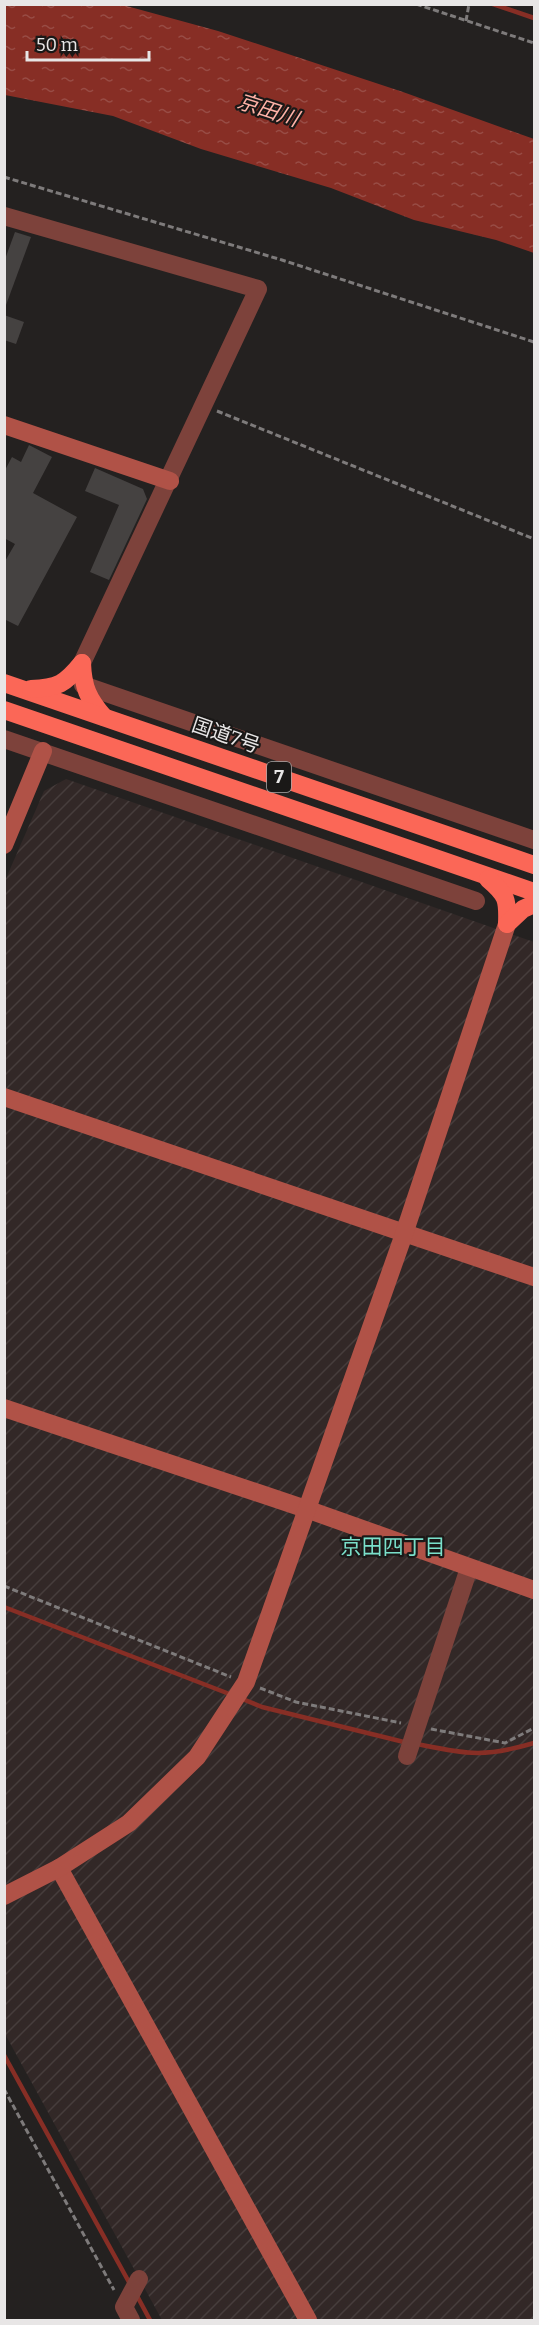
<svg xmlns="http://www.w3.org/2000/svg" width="539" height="2325" font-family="Bitter,'Noto Sans JP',serif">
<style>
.industrial{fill:url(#industrial-furrows)}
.water{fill:url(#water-ripples)}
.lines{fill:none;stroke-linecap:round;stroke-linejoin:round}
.stream{stroke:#872e25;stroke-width:4.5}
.building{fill:#454241}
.path{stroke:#7e7b7b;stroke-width:3;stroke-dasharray:6 3;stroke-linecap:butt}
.street{stroke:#7d423b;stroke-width:18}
.secondary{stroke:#b05247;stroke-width:18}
.highway{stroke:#fb6757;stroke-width:18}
.labels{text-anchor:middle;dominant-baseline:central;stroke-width:4.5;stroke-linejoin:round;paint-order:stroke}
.shield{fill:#1a1817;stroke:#aaa8a8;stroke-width:1.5}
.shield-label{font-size:18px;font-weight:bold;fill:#e8e6e6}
.street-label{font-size:20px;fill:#e8e6e6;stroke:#1a1817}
.water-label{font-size:21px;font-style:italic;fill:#ffb2a7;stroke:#1a1817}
.neighbourhood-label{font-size:21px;fill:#7adfca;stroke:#1a1817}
</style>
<defs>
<pattern id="industrial-furrows" width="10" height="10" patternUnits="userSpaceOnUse" patternTransform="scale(1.5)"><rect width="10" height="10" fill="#322827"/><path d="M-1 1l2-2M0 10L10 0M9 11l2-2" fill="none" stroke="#463d3c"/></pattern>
<pattern id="water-ripples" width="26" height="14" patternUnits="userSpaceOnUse" patternTransform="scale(1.5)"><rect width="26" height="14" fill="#872e25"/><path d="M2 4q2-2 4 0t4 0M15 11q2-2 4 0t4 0" fill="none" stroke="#984c45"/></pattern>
</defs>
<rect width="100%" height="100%" fill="#242120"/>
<path class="industrial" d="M66 779 534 942V2320H162L5 2034 4 883 44 791Z"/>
<path class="water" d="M5 4 123 5 218 31 403 92 534 139V253L496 240 414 220 331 188 201 149 113 116 5 95Z"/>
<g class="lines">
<g class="stream">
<path d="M493 4 534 18"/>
<path d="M4 1607 232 1695"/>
<path d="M240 1698 262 1707 408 1743"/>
<path d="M417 1744C468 1754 483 1758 534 1743"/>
<path d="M4 2055 130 2284"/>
<path d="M136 2294 150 2320"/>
</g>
</g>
<g class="building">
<path d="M15 232 31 237 6 305 4 262Z"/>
<path d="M4 315 24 322 16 344 4 340Z"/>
<path d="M29 445 52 457 33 493 77 517 18 626 4 619V563L15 544 4 538V472L12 457 21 462Z"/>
<path d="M95 468 143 489 147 499 109 580 90 572 119 505 85 491Z"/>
</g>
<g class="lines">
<g class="path">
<path d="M416 4 534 43"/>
<path d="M466 21 469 4"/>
<path d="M4 177 282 260 534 342"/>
<path d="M217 411 534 539"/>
<path d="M4 1586 231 1677"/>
<path d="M260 1688 296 1702 401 1723"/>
<path d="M431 1729 505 1743 534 1728"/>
<path d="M4 2089 114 2290"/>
</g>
<g class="street">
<path d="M4 216 258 289 82 663"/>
<path d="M83 685 534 840"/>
<path d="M4 739 476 901"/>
<path d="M407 1756 469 1568"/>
<path d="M131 2320 124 2307 139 2279"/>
</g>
<g class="secondary">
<path d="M4 425 170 481"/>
<path d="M4 845 43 751"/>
<path d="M4 1097 534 1277"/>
<path d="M4 1408 309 1510 534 1590"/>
<path d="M59 1868 308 2320"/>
<path d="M4 1896 59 1868 129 1823 197 1757 246 1682 404 1234 507 924"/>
</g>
<g class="highway">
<path d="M82 663C83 687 88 699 104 717"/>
<path d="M4 683 534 865"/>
<path d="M31 689C58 688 65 684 82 663"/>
<path d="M4 710 534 892"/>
<path d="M488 879C507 895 508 900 507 924"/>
<path d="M507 924 523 909 534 904"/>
</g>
</g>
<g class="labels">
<rect class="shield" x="267" y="762" width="24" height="30" rx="4.5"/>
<g class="shield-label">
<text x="279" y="777">7</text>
</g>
<g class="street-label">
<text transform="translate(226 735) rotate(19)">国道7号</text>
</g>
<g class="water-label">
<text transform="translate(268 110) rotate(18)">京田川</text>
</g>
<g class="neighbourhood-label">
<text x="393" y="1547">京田四丁目</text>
</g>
</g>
<rect width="539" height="2325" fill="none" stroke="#e8e6e6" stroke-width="12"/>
<path d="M27 51v9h122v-9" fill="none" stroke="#e8e6e6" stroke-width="3"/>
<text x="36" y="51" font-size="18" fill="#e8e6e6" stroke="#1a1817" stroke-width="4.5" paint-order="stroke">50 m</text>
</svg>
